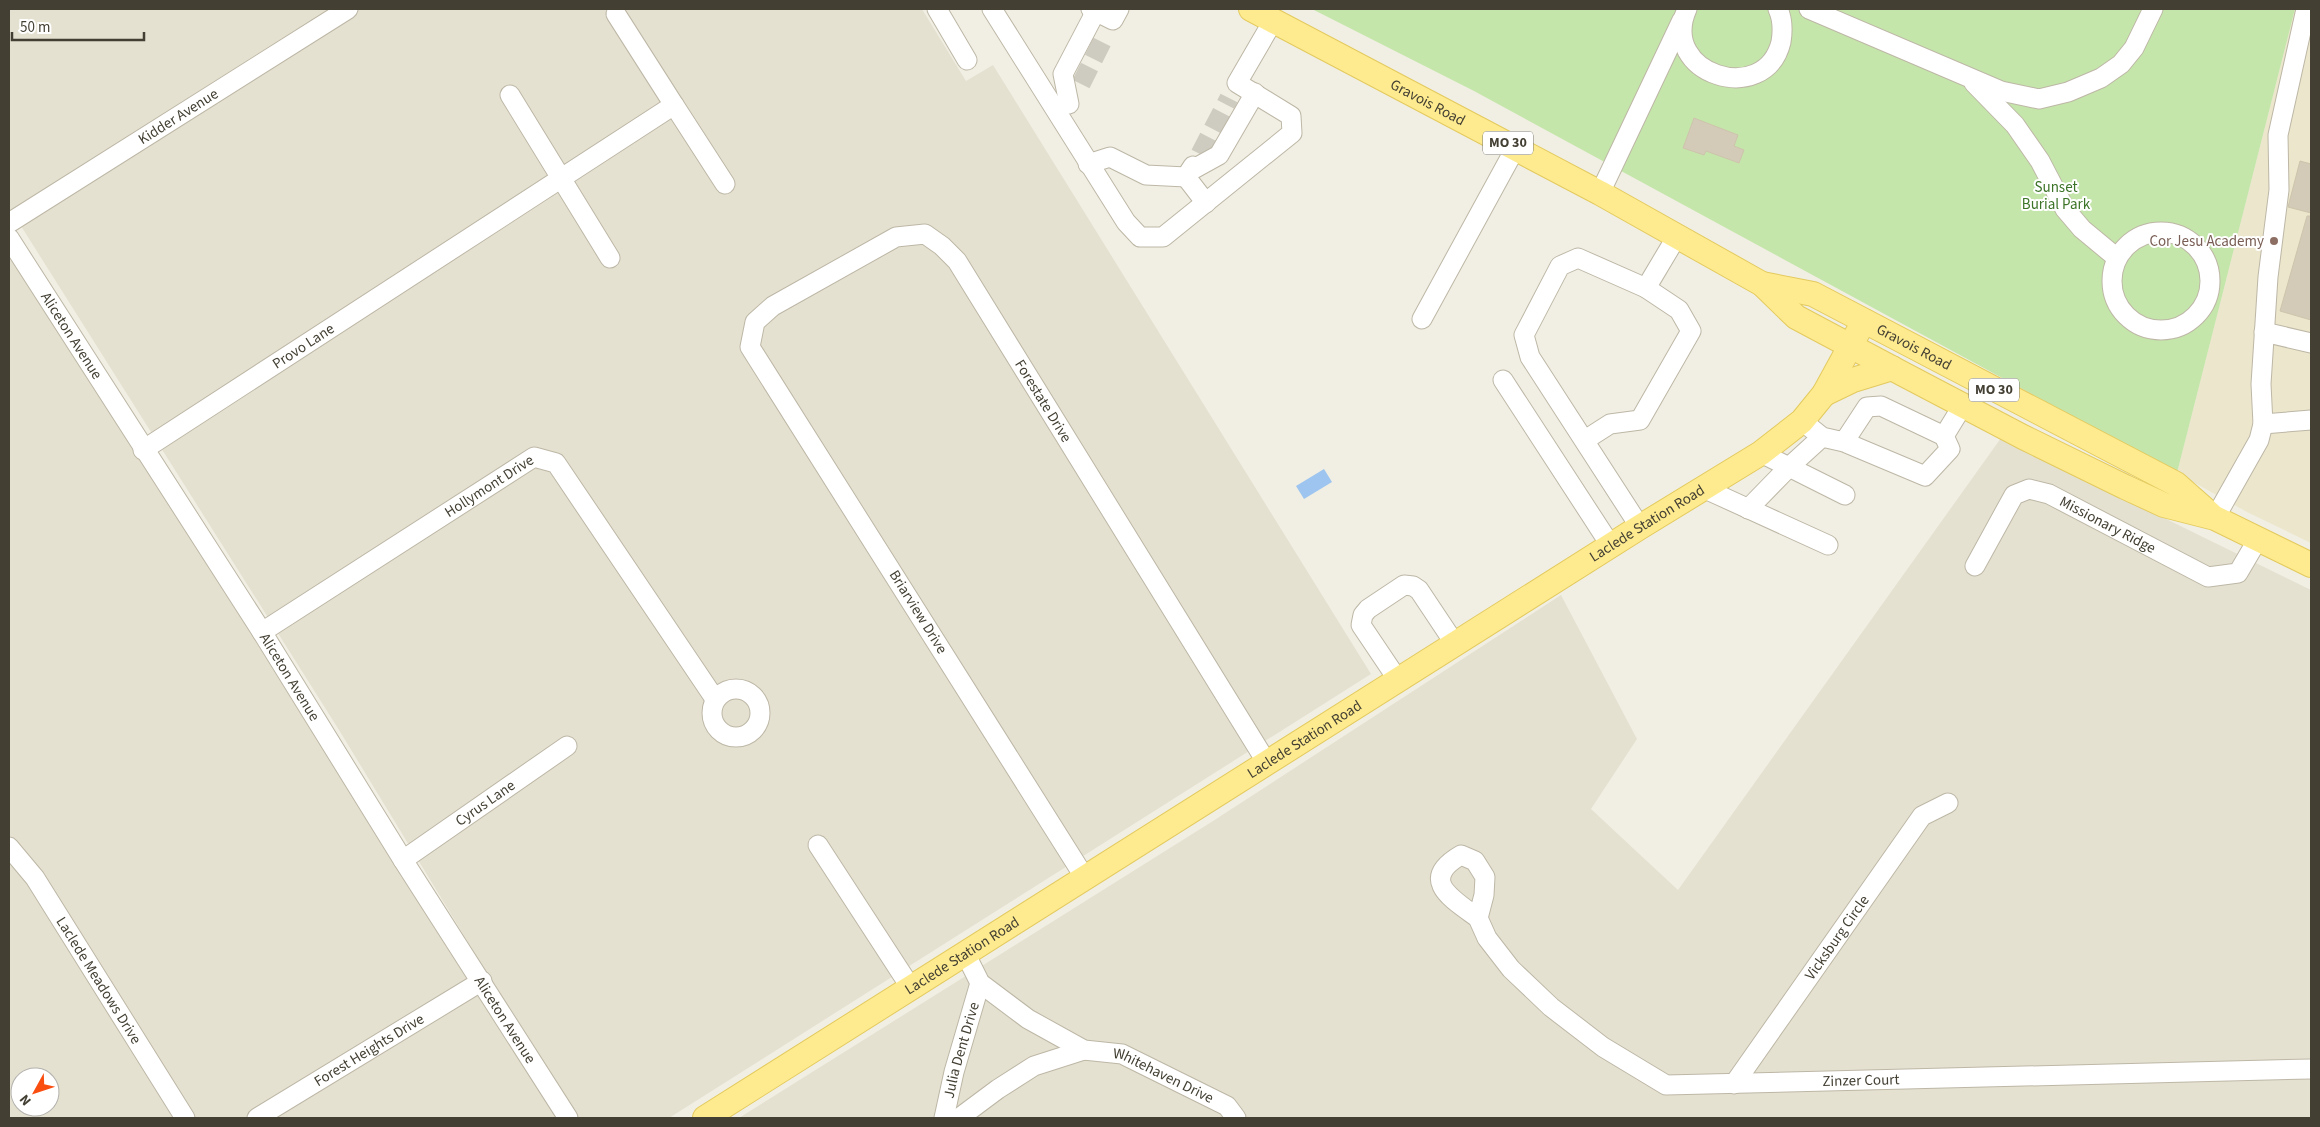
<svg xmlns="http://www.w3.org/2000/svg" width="2320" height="1127" font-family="'Source Sans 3',sans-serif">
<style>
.residential{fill:#e5e1d1;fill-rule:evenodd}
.education{fill:#ebe6cc}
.green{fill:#c5e6ab}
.water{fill:#9ec5ef}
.building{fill:#d3cbb8;stroke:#cec4ac}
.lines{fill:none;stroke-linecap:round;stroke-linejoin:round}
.minor-tunnel{stroke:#ceccc0;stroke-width:19;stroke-dasharray:19 9;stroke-linecap:butt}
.minor-casing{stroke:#bdb7a6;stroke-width:21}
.major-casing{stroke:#e3ca5f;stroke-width:26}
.minor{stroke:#fff;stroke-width:19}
.major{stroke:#feeb8f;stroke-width:24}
.education-dot{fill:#8d6e63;stroke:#fff;stroke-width:2}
.labels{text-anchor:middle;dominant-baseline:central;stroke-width:4;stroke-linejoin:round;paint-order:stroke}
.shield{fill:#fff;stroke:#7b7970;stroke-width:1}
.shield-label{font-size:14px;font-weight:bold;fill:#433f33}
.street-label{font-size:15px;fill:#433f33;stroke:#fff}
.park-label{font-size:15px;fill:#3c7427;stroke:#fff}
.education-label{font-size:15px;fill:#785e54;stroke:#fff;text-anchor:end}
</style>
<rect width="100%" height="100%" fill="#f1efe3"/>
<g class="residential">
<path d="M9 9H922L966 81 993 65 1371 674 669 1118H575L339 730 9 207Z"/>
<path d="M9 249 559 1118H9ZM20 1077H50V1107H20Z"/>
<path d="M2001 438 2311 590V1118H739L1213 821 1561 595 1637 739 1591 809 1678 890Z"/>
</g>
<path class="education" d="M2295 9H2311V543L2247 512 2177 473Z"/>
<path class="green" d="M1312 9H2295L2177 473 1474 91Z"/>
<path class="water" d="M1324 469 1332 482 1304 499 1296 486Z"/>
<g class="building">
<path d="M1694 118 1738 135 1734 146 1744 150 1739 163 1706 151 1704 155 1683 148Z"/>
<path d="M2300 161 2311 164V213L2288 207Z"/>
<path d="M2307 216H2311V320L2280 311Z"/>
</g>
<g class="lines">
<g class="minor-tunnel">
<path d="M1081 84 1106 34"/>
<path d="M1200 154 1229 98"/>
</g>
<g class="minor-casing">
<g id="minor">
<path d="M937 9 967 60"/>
<path d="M992 9 1126 222 1140 237H1163L1292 133 1291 116 1237 83 1273 21"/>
<path d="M1091 9 1113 20 1119 9"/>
<path d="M1687 9C1658 74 1765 108 1781 42 1783 30 1783 20 1778 9"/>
<path d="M1809 9 2001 91 2039 99 2068 92 2101 78 2121 64 2134 48 2153 9"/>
<path d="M616 14 674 105"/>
<path d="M1974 83 2015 125 2040 161 2065 209 2082 229 2117 258"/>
<path d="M510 95 610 258"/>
<path d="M1069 104 1063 74 1096 11"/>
<path d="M1088 164 1110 157 1146 175 1186 177"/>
<path d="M1193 166 1186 177 1206 203"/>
<path d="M1190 171 1219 155 1255 93"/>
<path d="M1600 193 1682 20"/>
<path id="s1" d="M9 223 348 9"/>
<circle cx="2161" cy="281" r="49"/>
<path id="s2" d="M9 238 262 632 403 860 568 1118"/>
<path d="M1646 288 1677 236"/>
<path d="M1422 319 1516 147"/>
<path d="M2264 332 2311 343"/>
<path d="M1503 380 1611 546"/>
<path d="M1802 421 1822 437 1844 442 1925 476 1950 449 1944 436 1881 406 1867 407 1844 442"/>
<path d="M2263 424 2311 420"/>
<path d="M1944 436 1963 405"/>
<path d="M1585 440 1610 424 1640 420 1691 331 1679 310 1646 288 1578 258 1560 266 1524 335 1530 357 1640 527"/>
<path id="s3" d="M143 450 674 105 725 184"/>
<path d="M1761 453 1845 495"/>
<path d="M1703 488 1828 545"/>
<path d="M1748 509 1789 467 1822 437"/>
<path d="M2215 518 2259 440 2263 424 2261 384 2268 277 2279 190 2278 135 2306 9"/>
<path id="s4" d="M1975 566 2014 495 2029 489 2049 494 2208 577 2238 573 2258 539"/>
<path id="s5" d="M262 632 534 457 556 463 715 699"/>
<path d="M1398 680 1361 625 1363 615 1368 609 1404 585 1413 586 1419 590 1455 644"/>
<circle cx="736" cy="713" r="24"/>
<path d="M818 845 911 988"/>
<path id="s6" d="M9 847 35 878 185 1118"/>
<path id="s7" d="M403 860 567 746"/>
<path id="s8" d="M1085 878 750 347 755 322 773 306 896 237 925 234 942 246 957 261 1267 763"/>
<path id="s9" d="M1478 918C1452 899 1418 880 1461 855L1475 861 1485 877 1484 895 1478 918 1487 938 1511 969 1551 1007 1603 1047 1666 1085 2311 1069"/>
<path id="s10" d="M965 953 980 983 1028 1019 1084 1050 1122 1054 1227 1106 1236 1118"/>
<path id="s11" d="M1734 1084 1922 816 1948 803"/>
<path id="s12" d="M257 1118 482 981"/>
<path id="s13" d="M944 1118 954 1072 980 983"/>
<path d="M959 1118 998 1089 1034 1066 1084 1050"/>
</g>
</g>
<g class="major-casing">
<g id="major">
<path id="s14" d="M1251 9 1600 193 1762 284 1796 317 1903 374 2023 437 2125 487 2164 505 2215 518 2311 565"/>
<path id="s15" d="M1762 284 1813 294 2176 484 2210 514"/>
<path d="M1824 394 1853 380 1892 368"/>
<path id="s16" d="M705 1118 1640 527 1761 453 1802 421 1824 394 1864 321"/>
</g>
</g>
<use href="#minor" class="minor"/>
<use href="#major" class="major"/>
</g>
<circle class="education-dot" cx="2274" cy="241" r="5"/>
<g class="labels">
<g class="shield">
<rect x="1483" y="131.5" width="50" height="23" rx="4"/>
<rect x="1969" y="378.5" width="50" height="23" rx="4"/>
</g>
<g class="shield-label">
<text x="1508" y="143">MO 30</text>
<text x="1994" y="390">MO 30</text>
</g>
<g class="street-label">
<text stroke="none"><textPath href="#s14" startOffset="200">Gravois Road</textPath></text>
<text stroke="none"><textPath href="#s1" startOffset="200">Kidder Avenue</textPath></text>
<text stroke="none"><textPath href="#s2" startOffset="116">Aliceton Avenue</textPath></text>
<text stroke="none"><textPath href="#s3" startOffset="191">Provo Lane</textPath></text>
<text stroke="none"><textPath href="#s15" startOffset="166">Gravois Road</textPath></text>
<text stroke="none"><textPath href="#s8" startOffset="1054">Forestate Drive</textPath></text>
<text stroke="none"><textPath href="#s5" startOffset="270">Hollymont Drive</textPath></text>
<text stroke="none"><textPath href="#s16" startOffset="1114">Laclede Station Road</textPath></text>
<text stroke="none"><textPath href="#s4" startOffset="184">Missionary Ridge</textPath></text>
<text transform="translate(918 612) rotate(58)">Briarview Drive</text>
<text stroke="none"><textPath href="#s2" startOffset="521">Aliceton Avenue</textPath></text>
<text stroke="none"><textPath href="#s16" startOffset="709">Laclede Station Road</textPath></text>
<text stroke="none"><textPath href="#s7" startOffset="100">Cyrus Lane</textPath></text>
<text stroke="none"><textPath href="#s11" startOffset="179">Vicksburg Circle</textPath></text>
<text stroke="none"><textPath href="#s16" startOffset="304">Laclede Station Road</textPath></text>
<text stroke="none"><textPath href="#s6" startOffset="161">Laclede Meadows Drive</textPath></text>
<text stroke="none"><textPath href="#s2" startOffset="926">Aliceton Avenue</textPath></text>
<text stroke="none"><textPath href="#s12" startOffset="131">Forest Heights Drive</textPath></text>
<text stroke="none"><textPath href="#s13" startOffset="70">Julia Dent Drive</textPath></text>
<text stroke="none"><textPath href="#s10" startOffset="242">Whitehaven Drive</textPath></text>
<text stroke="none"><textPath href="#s9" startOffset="615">Zinzer Court</textPath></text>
</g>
<g class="park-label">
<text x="2056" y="187">Sunset<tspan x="2056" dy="17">Burial Park</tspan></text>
</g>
<g class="education-label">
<text x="2264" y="241">Cor Jesu Academy</text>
</g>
</g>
<rect width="2320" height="1127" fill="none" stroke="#433f33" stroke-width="20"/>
<g transform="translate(35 1092) rotate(230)"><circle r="24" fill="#ffffff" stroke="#b4b2ad"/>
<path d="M0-4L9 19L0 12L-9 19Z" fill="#fa4e11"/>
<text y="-8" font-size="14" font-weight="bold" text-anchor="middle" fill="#433f33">N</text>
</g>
<path d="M12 32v8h132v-8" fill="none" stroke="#433f33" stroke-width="2.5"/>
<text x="20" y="32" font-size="15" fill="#433f33" stroke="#ffffff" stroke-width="4" paint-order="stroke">50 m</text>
</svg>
